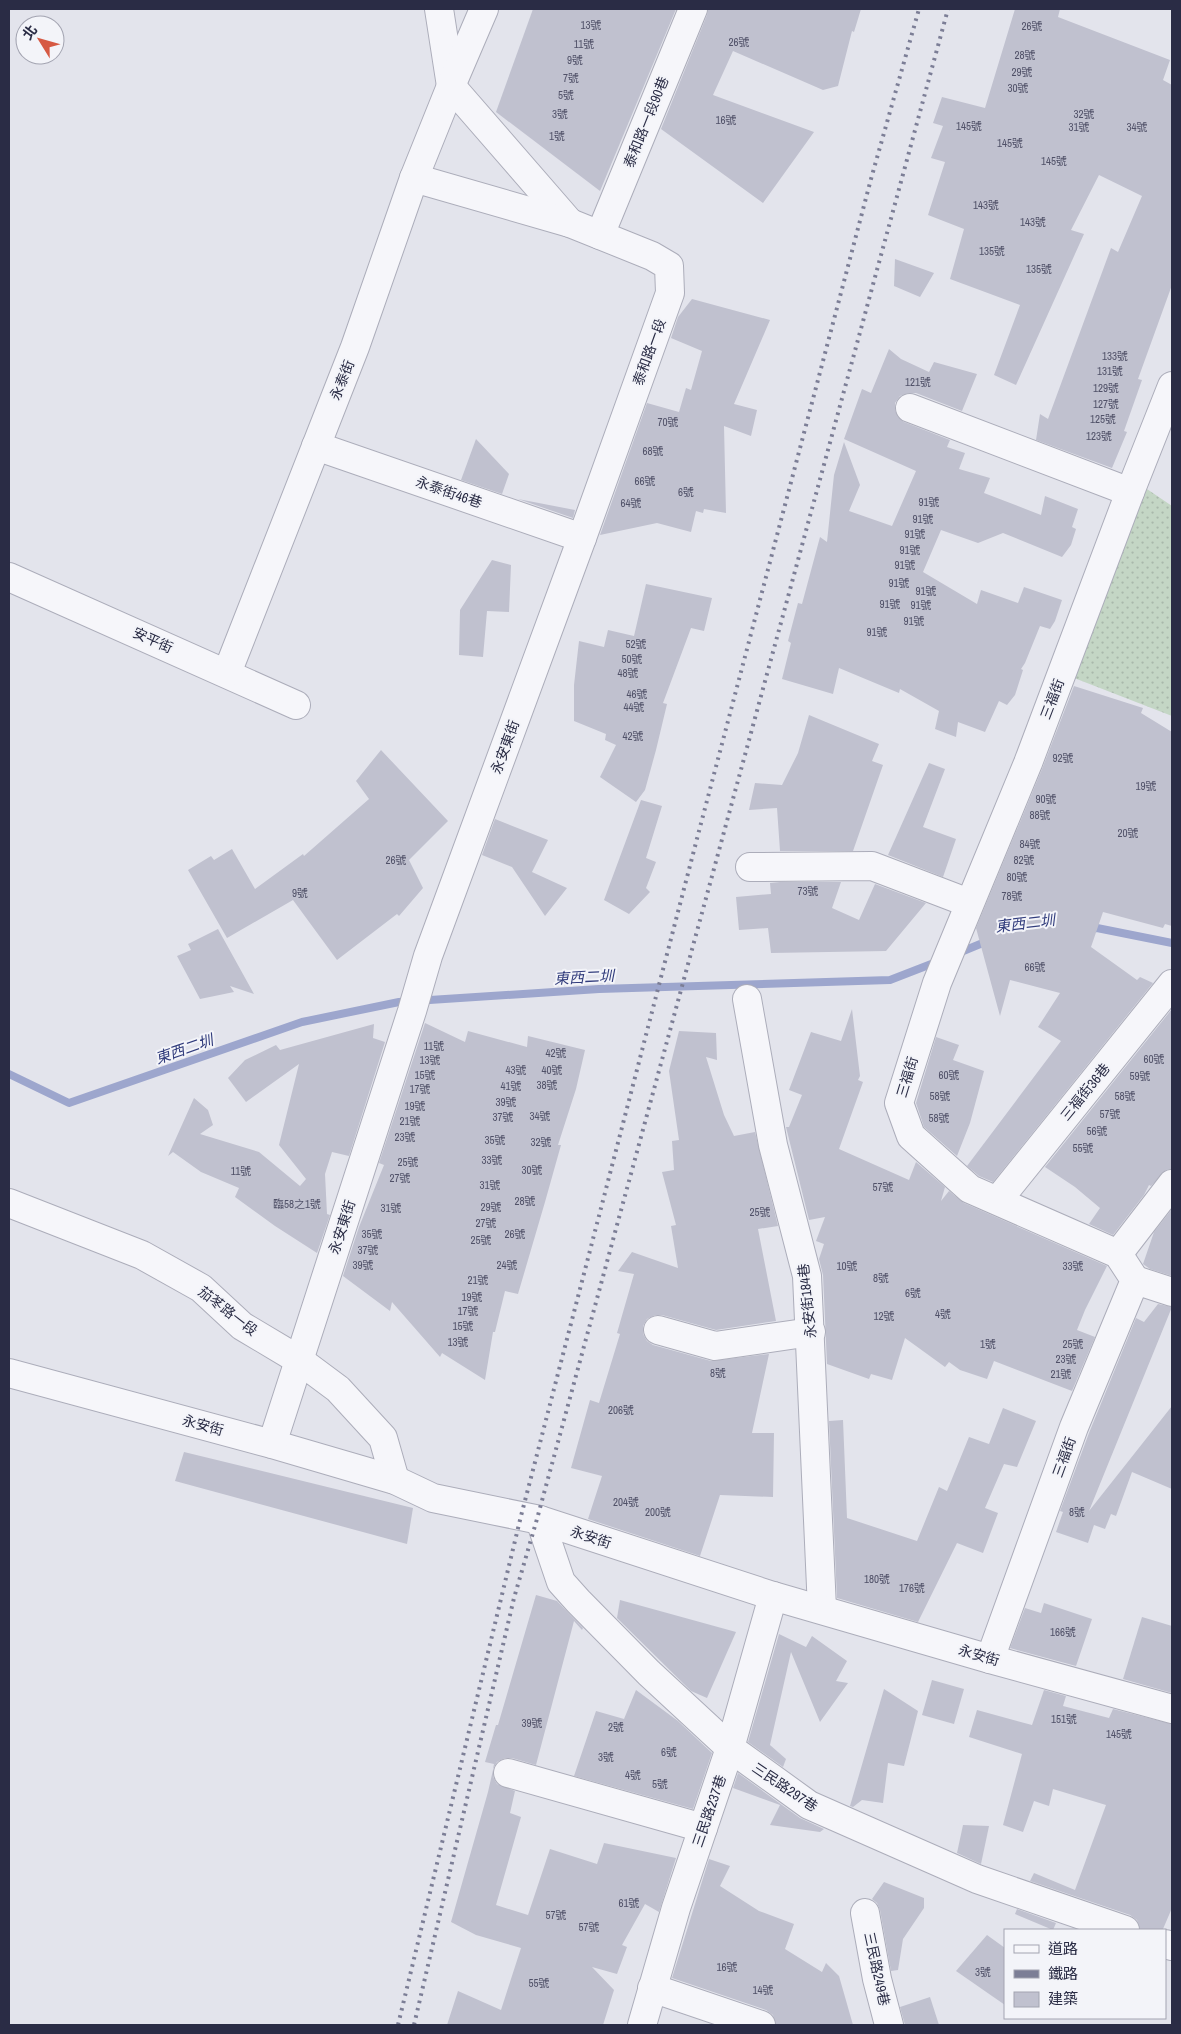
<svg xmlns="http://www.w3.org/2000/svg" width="1181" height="2034" font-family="'Archivo Narrow','Noto Sans TC',sans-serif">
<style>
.grass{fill:url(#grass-dots)}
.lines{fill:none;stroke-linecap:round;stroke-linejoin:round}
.stream{stroke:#9da6cd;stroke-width:8}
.building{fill:#c0c1cf}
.minor-casing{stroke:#acadba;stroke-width:30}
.minor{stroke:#f6f6fa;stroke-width:28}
.rail{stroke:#7c7e96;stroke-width:4;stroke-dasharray:2.5 5;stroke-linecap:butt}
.labels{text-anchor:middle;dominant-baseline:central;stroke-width:4;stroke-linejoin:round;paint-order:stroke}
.number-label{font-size:11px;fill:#505168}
.street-label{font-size:14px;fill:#2a2c45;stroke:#f3f4f9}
.water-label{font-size:15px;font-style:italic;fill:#313c7c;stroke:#f3f4f9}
</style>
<defs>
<pattern id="grass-dots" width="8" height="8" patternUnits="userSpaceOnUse" patternTransform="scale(1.25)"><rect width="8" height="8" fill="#c4d6c5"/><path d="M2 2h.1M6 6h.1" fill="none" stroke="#a9b8ab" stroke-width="1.8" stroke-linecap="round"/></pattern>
</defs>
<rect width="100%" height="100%" fill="#e3e4ec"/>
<path class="grass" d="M1141 485 1172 506V716L1069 676Z"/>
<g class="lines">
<g class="stream">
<path d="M1088 929 1097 928 1172 943"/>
<path d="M956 954 990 940"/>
<path d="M9 1074 69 1103 302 1022 399 1002 599 989 890 980 939 961"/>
</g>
</g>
<g class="building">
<path d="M533 9H676L600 191 496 112Z"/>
<path d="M708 9H861L854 32 852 31 838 86 823 90 733 51 713 95 814 132 763 203 661 129 707 15Z"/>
<path d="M1015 9H1060L1058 17 1170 60 1163 80 1172 85V285L1138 379 1142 380 1124 431 1127 432 1112 468 1036 440 1040 414 1048 419 1111 248 1118 252 1142 196 1099 175 1071 230 1084 234 1016 385 994 375 1020 305 950 279 964 229 928 215 945 162 931 158 943 126 933 123 942 97 985 108Z"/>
<path d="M895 259 934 273 920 297 894 286Z"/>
<path d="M692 299 770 320 734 404 757 410 751 436 724 426 726 513 704 509 703 513 696 511 691 532 657 523 600 535 647 403 679 412 686 388 691 390 702 351 671 338 678 317Z"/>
<path d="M889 349 901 359 929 372 934 362 977 374 962 411 916 393H908L900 396 895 403V410L898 417 904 422 950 440 947 447 965 453 959 469 990 478 984 493 1041 515 1045 496 1078 509 1072 527 1076 529 1071 545 1062 557 1003 533 978 543 941 530 923 572 977 604 981 590 1018 603 1024 587 1062 600 1055 621 1050 629 1040 626 1025 663 1021 669 1023 670 1015 695 1007 705 999 701 985 732 958 722 956 737 935 729 939 711 900 689 899 693 839 668 833 694 782 679 791 643 788 641 798 603 802 604 820 537 827 542 834 475 844 442 860 485 849 511 892 526 916 471 844 439 862 389 871 393Z"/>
<path d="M476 439 509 474 502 494 461 480Z"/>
<path d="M518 499 575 510 573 518Z"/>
<path d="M492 560 511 565 509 612 487 611 483 657 459 655 460 610Z"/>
<path d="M646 584 712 598 704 631 691 628 663 703 667 704 656 750 645 790 636 802 600 777 616 745 605 740 606 734 574 721V685L579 641 604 647 608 630 634 636Z"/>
<path d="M1074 686 1143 708 1141 713 1172 732V926L1165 924 1163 928 1103 912 1091 947 1137 980 1140 977 1153 983 993 1182 979 1176 967 1166 1061 1041 1038 1027 1060 993 1010 980 1000 1016 976 928 1042 769Z"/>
<path d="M809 715 879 744 872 761 883 765 853 851H780L777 808 749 810 755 783 782 785 798 753Z"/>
<path d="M381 750 448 821 409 860 423 888 399 916 397 914 337 960 293 900 227 938 188 870 211 856 214 860 232 849 255 889 303 854 304 856 369 799 356 781Z"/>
<path d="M929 763 945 769 923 827 956 839 943 877 888 855Z"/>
<path d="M641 800 662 806 646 858 656 862 646 888 650 892 629 914 604 900Z"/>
<path d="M495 819 548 840 532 872 567 888 545 916 512 867 482 855Z"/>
<path d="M780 882H841L832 908 859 920 875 884 926 903 886 951 771 953 768 928 739 930 736 897 771 894 770 883Z"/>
<path d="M218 929 254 994 230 986 234 992 200 999 177 956 191 950 188 944Z"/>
<path d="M852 1009 860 1076 858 1080 863 1082 839 1149 909 1180 916 1162 945 1187 941 1201 949 1191 964 1203 1107 1266 1085 1310 1077 1330 1095 1337 1072 1391 994 1361 987 1379 960 1370 949 1362 945 1367 905 1338 892 1380 871 1374 869 1379 827 1364 823 1275 819 1259 824 1244 816 1241 825 1217 809 1220 786 1127H789L802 1095 789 1090 811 1032 841 1041Z"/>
<path d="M1172 1009V1169L1166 1170 1151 1186 1149 1185 1144 1195 1113 1235 1089 1224 1100 1208 1075 1187 1045 1167Z"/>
<path d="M425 1023 465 1042 468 1031 527 1047 528 1036 585 1050 576 1089 558 1145H561L545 1202 518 1294 505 1291 495 1332H493L485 1380 442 1353 440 1357 392 1302 390 1311 343 1276 359 1227 384 1165 379 1163Z"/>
<path d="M374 1024 373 1038 385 1042 349 1156 332 1152 325 1174 327 1214 330 1215 317 1253 275 1226 235 1197 239 1188 201 1172 173 1152 168 1156 194 1098 208 1110 213 1125 200 1134 259 1152 300 1186 306 1179 279 1145 299 1064 246 1102 228 1078 245 1060 276 1045 280 1050Z"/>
<path d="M679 1031 716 1033 717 1060 706 1057 724 1115 734 1136 755 1132 778 1226 758 1229 776 1321 716 1330 662 1315H655L647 1319 643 1326V1334L647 1341 653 1345 711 1361 769 1354 752 1433H774L773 1497 720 1495 700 1556 588 1519 602 1476 571 1468 590 1400 599 1403 620 1334 617 1333 634 1274 618 1271 632 1252 678 1268 671 1226 676 1225 662 1172 674 1170 672 1141 679 1140 669 1071Z"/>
<path d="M936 1037 959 1045 953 1060 984 1071 970 1123 957 1156 924 1127 916 1103Z"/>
<path d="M1172 1209V1276L1150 1269 1143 1264 1154 1232Z"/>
<path d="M1158 1304 1172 1307 1089 1511 1172 1406V1489L1132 1472 1116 1516 1111 1514 1105 1529 1094 1525 1088 1543 1056 1532 1063 1512 1060 1511 1089 1433 1136 1318 1144 1322Z"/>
<path d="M1003 1408 1036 1421 1017 1467 1004 1464 985 1508 998 1513 983 1553 957 1543 918 1622 837 1598 829 1421 843 1420 847 1518 917 1541 939 1487 947 1491 969 1437 989 1444Z"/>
<path d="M184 1452 413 1508 407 1544 175 1481Z"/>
<path d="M536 1595 557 1601 583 1628 582 1630 574 1621 536 1765 512 1758H505L497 1762 493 1769 494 1764 485 1762 496 1725H498Z"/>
<path d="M620 1600 736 1632 707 1698 691 1691 617 1618Z"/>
<path d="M1044 1603 1092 1619 1076 1666 1010 1648 1025 1608 1041 1613Z"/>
<path d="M1142 1617 1172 1626V1693L1123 1679Z"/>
<path d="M779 1634 806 1647 812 1636 847 1661 836 1681 848 1683 820 1722 791 1652 770 1745 786 1759 783 1767 748 1742Z"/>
<path d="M932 1680 964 1689 954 1724 922 1715Z"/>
<path d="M884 1689 918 1711 904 1766 888 1763 883 1803 862 1800 853 1807 850 1806Z"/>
<path d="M636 1690 678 1721 712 1753 693 1809 574 1776 596 1711 624 1719Z"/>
<path d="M1044 1690 1066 1696 1063 1706 1109 1718 1113 1709 1172 1724V1908L1163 1929 1140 1930 1137 1920 1130 1915 1030 1881 1034 1873 1075 1890 1106 1805 1053 1789 1049 1806 1034 1801 1023 1832 1003 1825 1022 1754 969 1737 977 1710 1032 1725Z"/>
<path d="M493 1770V1777L497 1784 515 1791 510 1813 521 1817 496 1905 528 1915 550 1849 597 1864 604 1843 676 1858 659 1912 645 1904 622 1945 627 1947 617 1974 592 1967 614 1990 603 2025H447L458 1991 501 2010 521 1948 476 1935 451 1922 488 1792Z"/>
<path d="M738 1773 800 1818 824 1829 820 1832 770 1825 780 1805 733 1788Z"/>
<path d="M963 1825 989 1826 981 1864 957 1853Z"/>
<path d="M709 1859 730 1866 720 1886 759 1911 794 1924 785 1949 822 1972 826 1963 839 1976 853 2025H776L773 2015 766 2010 672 1978Z"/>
<path d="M884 1882 924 1898V1908L903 1939 898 1970 891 1971 880 1910 877 1903 872 1899Z"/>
<path d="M1017 1909 1056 1923 1053 1930 1015 1914Z"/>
<path d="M987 1935 1005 1948V2005L956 1971Z"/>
<path d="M930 1997 939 2025H905L900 2007Z"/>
</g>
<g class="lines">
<g class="minor-casing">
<g id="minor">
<path d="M439 9 451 86 570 223"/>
<path d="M600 235 693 9"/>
<path d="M910 408 1130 492"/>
<path d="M316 446 582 538"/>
<path d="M9 577 296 705"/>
<path d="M227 673 355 347 414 178 451 86 484 9"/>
<path d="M750 867 872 866 969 903"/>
<path d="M747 999 773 1145 807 1276 822 1609"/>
<path d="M998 1200 1172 984"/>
<path d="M9 1203 142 1255 201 1288 242 1326 299 1360 338 1389 383 1438 395 1480"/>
<path d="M1118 1254 1172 1184"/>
<path d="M1135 1280 1172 1292"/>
<path d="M658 1330 715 1346 811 1332"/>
<path d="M9 1373 272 1444 395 1480 433 1498 540 1520 773 1596 990 1659 1172 1709"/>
<path d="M272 1444 412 1011 428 956 582 538 670 293 669 266 652 256 570 223 414 178"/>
<path d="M540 1520 561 1582 578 1601 649 1673 730 1748 809 1805 977 1879 1125 1930"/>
<path d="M990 1659 1074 1427 1135 1280 1118 1254 970 1189 911 1136 899 1103 937 983 1028 763 1130 492 1172 386"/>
<path d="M508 1773 703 1828"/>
<path d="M865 1913 877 1979 889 2025"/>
<path d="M1165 1944 1172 1946"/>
<path d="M652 1988 761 2025"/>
<path d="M642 2025 676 1908 730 1748 773 1596"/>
</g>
</g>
<use href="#minor" class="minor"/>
<g class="rail">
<path d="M398 2025 521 1516 699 831 871 179 919 9"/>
<path d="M414 2025 514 1598 537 1519 948 9"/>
</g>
</g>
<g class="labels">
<g class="number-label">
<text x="591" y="25">13號</text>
<text x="1032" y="26">26號</text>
<text x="739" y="42">26號</text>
<text x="584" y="44">11號</text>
<text x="1025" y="55">28號</text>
<text x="575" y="60">9號</text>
<text x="1022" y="72">29號</text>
<text x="571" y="78">7號</text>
<text x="1018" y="88">30號</text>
<text x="566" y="95">5號</text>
<text x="560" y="114">3號</text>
<text x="1084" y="114">32號</text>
<text x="726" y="120">16號</text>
<text x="969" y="126">145號</text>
<text x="1079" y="127">31號</text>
<text x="1137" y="127">34號</text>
<text x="557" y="136">1號</text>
<text x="1010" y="143">145號</text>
<text x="1054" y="161">145號</text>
<text x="986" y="205">143號</text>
<text x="1033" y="222">143號</text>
<text x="992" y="251">135號</text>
<text x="1039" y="269">135號</text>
<text x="1115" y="356">133號</text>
<text x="1110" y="371">131號</text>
<text x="918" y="382">121號</text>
<text x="1106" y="388">129號</text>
<text x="1106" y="404">127號</text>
<text x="1103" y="419">125號</text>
<text x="668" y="422">70號</text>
<text x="1099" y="436">123號</text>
<text x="653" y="451">68號</text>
<text x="645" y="481">66號</text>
<text x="686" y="492">6號</text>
<text x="929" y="502">91號</text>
<text x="631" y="503">64號</text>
<text x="923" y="519">91號</text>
<text x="915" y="534">91號</text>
<text x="910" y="550">91號</text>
<text x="905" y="565">91號</text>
<text x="899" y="583">91號</text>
<text x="926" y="591">91號</text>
<text x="890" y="604">91號</text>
<text x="921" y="605">91號</text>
<text x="914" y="621">91號</text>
<text x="877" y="632">91號</text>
<text x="636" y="644">52號</text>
<text x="632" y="659">50號</text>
<text x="628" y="673">48號</text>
<text x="637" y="694">46號</text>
<text x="634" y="707">44號</text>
<text x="633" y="736">42號</text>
<text x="1063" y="758">92號</text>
<text x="1146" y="786">19號</text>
<text x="1046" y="799">90號</text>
<text x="1040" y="815">88號</text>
<text x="1128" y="833">20號</text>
<text x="1030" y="844">84號</text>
<text x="396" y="860">26號</text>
<text x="1024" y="860">82號</text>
<text x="1017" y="877">80號</text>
<text x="808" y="891">73號</text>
<text x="300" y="893">9號</text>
<text x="1012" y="896">78號</text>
<text x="1035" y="967">66號</text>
<text x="434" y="1046">11號</text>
<text x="556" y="1053">42號</text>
<text x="1154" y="1059">60號</text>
<text x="430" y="1060">13號</text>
<text x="516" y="1070">43號</text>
<text x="552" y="1070">40號</text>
<text x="425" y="1075">15號</text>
<text x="949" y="1075">60號</text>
<text x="1140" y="1076">59號</text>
<text x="547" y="1085">38號</text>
<text x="511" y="1086">41號</text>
<text x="420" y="1089">17號</text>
<text x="940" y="1096">58號</text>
<text x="1125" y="1096">58號</text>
<text x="506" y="1102">39號</text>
<text x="415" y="1106">19號</text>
<text x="1110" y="1114">57號</text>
<text x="540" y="1116">34號</text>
<text x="503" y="1117">37號</text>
<text x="939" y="1118">58號</text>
<text x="410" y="1121">21號</text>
<text x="1097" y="1131">56號</text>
<text x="405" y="1137">23號</text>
<text x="495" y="1140">35號</text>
<text x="541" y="1142">32號</text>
<text x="1083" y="1148">55號</text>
<text x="492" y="1160">33號</text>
<text x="408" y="1162">25號</text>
<text x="532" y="1170">30號</text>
<text x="241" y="1171">11號</text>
<text x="400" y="1178">27號</text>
<text x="490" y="1185">31號</text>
<text x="883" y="1187">57號</text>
<text x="525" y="1201">28號</text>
<text x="297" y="1204">臨58之1號</text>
<text x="491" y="1207">29號</text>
<text x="391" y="1208">31號</text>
<text x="760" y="1212">25號</text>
<text x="486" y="1223">27號</text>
<text x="372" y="1234">35號</text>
<text x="515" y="1234">26號</text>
<text x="481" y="1240">25號</text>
<text x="368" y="1250">37號</text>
<text x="363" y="1265">39號</text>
<text x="507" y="1265">24號</text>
<text x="847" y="1266">10號</text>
<text x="1073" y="1266">33號</text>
<text x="881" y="1278">8號</text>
<text x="478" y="1280">21號</text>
<text x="913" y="1293">6號</text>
<text x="472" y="1297">19號</text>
<text x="468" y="1311">17號</text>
<text x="943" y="1314">4號</text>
<text x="884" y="1316">12號</text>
<text x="463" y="1326">15號</text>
<text x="458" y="1342">13號</text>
<text x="988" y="1344">1號</text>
<text x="1073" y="1344">25號</text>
<text x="1066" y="1359">23號</text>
<text x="718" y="1373">8號</text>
<text x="1061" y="1374">21號</text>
<text x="621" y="1410">206號</text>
<text x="626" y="1502">204號</text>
<text x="658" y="1512">200號</text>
<text x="1077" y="1512">8號</text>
<text x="877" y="1579">180號</text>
<text x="912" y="1588">176號</text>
<text x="1063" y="1632">166號</text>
<text x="1064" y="1719">151號</text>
<text x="532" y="1723">39號</text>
<text x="616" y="1727">2號</text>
<text x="1119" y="1734">145號</text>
<text x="669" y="1752">6號</text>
<text x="606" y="1757">3號</text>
<text x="633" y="1775">4號</text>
<text x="660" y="1784">5號</text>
<text x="629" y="1903">61號</text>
<text x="556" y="1915">57號</text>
<text x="589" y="1927">57號</text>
<text x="727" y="1967">16號</text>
<text x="983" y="1972">3號</text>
<text x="539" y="1983">55號</text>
<text x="763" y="1990">14號</text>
</g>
<g class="street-label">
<text transform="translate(646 122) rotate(-68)">泰和路一段90巷</text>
<text transform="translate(649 352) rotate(-70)">泰和路一段</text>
<text transform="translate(342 380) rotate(-68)">永泰街</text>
<text transform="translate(449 492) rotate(19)">永泰街46巷</text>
<text transform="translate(153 640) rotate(24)">安平街</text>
<text transform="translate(1052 699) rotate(-69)">三福街</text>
<text transform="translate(505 747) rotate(-70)">永安東街</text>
<text transform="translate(907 1077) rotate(-73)">三福街</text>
<text transform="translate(1085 1092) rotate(-51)">三福街36巷</text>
<text transform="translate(342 1227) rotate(-72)">永安東街</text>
<text transform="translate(807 1301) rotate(-96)">永安街184巷</text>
<text transform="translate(228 1311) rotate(38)">茄苳路一段</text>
<text transform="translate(203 1425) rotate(15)">永安街</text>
<text transform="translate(1064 1457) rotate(-70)">三福街</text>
<text transform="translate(591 1537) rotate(18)">永安街</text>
<text transform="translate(979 1655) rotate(16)">永安街</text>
<text transform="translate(785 1787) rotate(34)">三民路297巷</text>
<text transform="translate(709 1811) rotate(-71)">三民路237巷</text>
<text transform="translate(877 1969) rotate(78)">三民路249巷</text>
</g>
<g class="water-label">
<text transform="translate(1025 923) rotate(-7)">東西二圳</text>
<text transform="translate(584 977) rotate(-3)">東西二圳</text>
<text transform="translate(184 1049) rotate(-19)">東西二圳</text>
</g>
</g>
<rect width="1181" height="2034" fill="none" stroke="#2a2c45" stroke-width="20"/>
<rect x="1004" y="1929" width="162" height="90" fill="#f3f4f9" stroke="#a3a4b1"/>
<rect x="1014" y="1945" width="25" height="8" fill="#f6f6fa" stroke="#a3a4b1"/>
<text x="1048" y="1954" font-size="15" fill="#2a2c45">道路</text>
<rect x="1014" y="1970" width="25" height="8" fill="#7c7e96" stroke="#a3a4b1"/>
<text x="1048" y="1979" font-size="15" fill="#2a2c45">鐵路</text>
<rect x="1014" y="1992" width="25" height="15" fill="#c0c1cf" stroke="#a3a4b1"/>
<text x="1048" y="2004" font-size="15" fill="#2a2c45">建築</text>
<g transform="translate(40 40) rotate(307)"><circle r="24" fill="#f3f4f9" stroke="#a3a4b1"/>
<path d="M0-4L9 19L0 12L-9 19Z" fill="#d65943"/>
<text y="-8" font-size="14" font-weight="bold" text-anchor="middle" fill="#2a2c45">北</text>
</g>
</svg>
